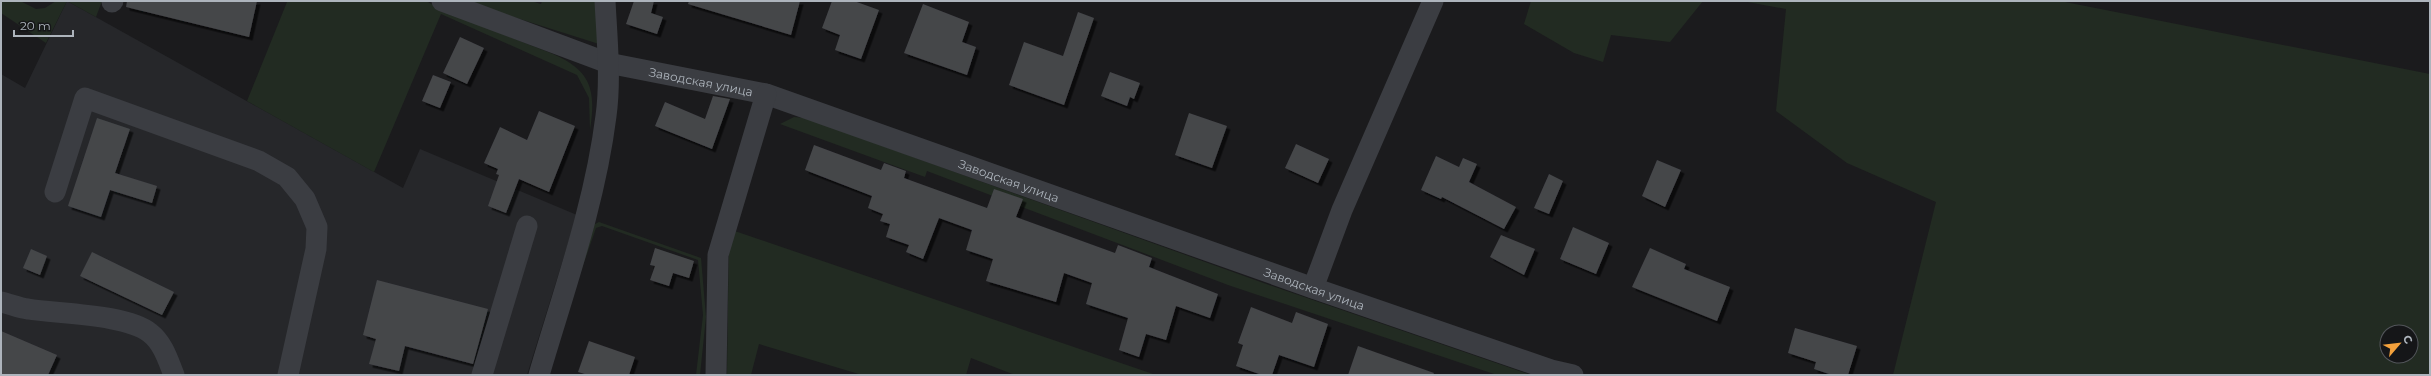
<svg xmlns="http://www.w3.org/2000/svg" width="2431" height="376" font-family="Montserrat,sans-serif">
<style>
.built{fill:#26272a}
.green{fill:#222b22;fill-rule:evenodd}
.building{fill:#45464a;filter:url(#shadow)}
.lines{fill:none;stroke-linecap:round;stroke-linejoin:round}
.minor{stroke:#3b3d42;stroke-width:21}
.labels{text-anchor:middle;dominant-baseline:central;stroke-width:3;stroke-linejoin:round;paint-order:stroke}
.street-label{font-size:12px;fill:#adb4bc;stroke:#151618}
</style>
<defs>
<filter id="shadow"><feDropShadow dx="3.5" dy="3.5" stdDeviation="0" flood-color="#0009"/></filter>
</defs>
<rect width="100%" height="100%" fill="#1b1b1d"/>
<path class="built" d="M67 1 403 188 420 149 577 215 527 375H1V74L25 88Z"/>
<g class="green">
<path d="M1 1H20L36 9 45 8 56 1H102L96 17 67 1 46 43 1 13Z"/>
<path d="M291 1H426L442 10 553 54C592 71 596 91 590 130L589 98 577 75 441 14 374 172 247 101 287 2Z"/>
<path d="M463 1H531L541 4 542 1H597L599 44Z"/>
<path d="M1531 1H1703L1670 42 1611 35 1603 62 1574 53 1524 24Z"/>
<path d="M1742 1H2060L2430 74V375H1893L1936 202 1847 163 1776 111 1786 9ZM2387 332H2411V356H2387Z"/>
<path d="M794 117 805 118 1269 285 1531 375H1497L1228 285 927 171 925 177 780 124Z"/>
<path d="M599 222 701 258 706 317 700 375H696L703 315 698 260 602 226 596 228 545 375 593 225Z"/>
<path d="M729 229 1156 375H1015L971 358 966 375H862L759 344 751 375H727Z"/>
</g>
<g class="building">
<path d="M127 1H257L249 37 126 7Z"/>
<path d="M634 1H654L651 13 663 17 657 34 626 24Z"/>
<path d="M689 1H800L791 35 688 4Z"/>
<path d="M832 1H854L879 10 861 59 835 50 840 35 822 28Z"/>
<path d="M923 4 969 22 962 42 976 47 967 75 904 53Z"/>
<path d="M1078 12 1094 18 1064 105 1009 85 1024 42 1063 56Z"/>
<path d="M460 37 484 48 467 84 443 73Z"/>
<path d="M1110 72 1140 83 1134 99 1130 97 1127 106 1101 96Z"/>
<path d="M433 75 451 82 440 108 422 101Z"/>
<path d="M713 96 730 99 712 149 655 126 665 102 705 119Z"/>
<path d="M539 111 575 126 549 192 519 179 506 213 488 206 499 175 496 174 498 169 484 163 500 127 527 140Z"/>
<path d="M1189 113 1227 126 1212 168 1175 155Z"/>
<path d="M97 118 130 129 115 173 157 186 152 203 110 190 101 217 68 206Z"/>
<path d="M1296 144 1329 159 1318 183 1285 168Z"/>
<path d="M814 145 881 170 884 163 906 171 904 178 987 208 994 189 1023 199 1016 217 1115 253 1118 245 1152 258 1149 267 1218 294 1210 318 1176 306 1166 340 1146 334 1139 357 1119 350 1128 318 1086 304 1092 283 1064 273 1056 302 986 281 993 259 966 250 972 230 939 218 923 259 906 252 909 245 886 237 890 224 880 221 883 214 868 208 872 196 805 170Z"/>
<path d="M1436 156 1459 167 1463 158 1477 164 1469 182 1516 207 1504 229 1442 197 1441 199 1421 190Z"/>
<path d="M1657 160 1681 170 1665 207 1642 196Z"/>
<path d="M1549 174 1563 181 1549 214 1534 208Z"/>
<path d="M1573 227 1609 243 1596 274 1560 259Z"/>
<path d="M1501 235 1535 249 1524 275 1490 257Z"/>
<path d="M655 248 694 261 689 278 673 273 669 286 650 280 655 266 650 265Z"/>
<path d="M1650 248 1686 264 1684 269 1730 287 1717 321 1632 287Z"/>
<path d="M31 249 47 256 40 275 23 268Z"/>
<path d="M92 252 174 292 162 315 80 276Z"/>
<path d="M377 280 488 309 473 364 405 346 399 371 369 364 376 339 363 335Z"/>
<path d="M1251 307 1292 323 1296 312 1328 324 1314 367 1279 355 1272 375H1262L1236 366 1243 345 1238 343Z"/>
<path d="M1795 328 1857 346 1848 375H1832L1814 369 1816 362 1788 353Z"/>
<path d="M1 331 57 355 48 375H1Z"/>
<path d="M589 341 635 357 629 375H588L578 372Z"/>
<path d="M1358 346 1434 373 1433 375H1348Z"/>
</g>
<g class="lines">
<g class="minor">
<path id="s1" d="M442 1 608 63 766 94 1313 288 1551 370 1573 375"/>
<path d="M112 2 113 1"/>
<path d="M55 192 85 98 259 161 287 177 305 199 317 227 316 249 288 375"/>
<path d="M1313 288 1342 210 1433 1"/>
<path d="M1 302C10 304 19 308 28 309 58 314 127 314 150 333 163 343 168 360 174 375"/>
<path d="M482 375 527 226"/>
<path d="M539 375C564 290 595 204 606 116 611 79 607 39 605 1"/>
<path d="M716 375 718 255 766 94"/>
</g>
</g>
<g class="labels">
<g class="street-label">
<text stroke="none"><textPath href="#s1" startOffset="272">Заводская улица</textPath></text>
<text stroke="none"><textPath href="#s1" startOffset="596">Заводская улица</textPath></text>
<text stroke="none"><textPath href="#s1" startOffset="920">Заводская улица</textPath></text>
</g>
</g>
<rect width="2431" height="376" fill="none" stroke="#adb4bc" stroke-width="4"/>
<g transform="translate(2399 344) rotate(62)"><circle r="19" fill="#151618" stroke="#52555a"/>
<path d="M0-3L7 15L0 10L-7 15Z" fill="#f3a13c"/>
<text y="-6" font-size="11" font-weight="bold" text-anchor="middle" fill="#adb4bc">С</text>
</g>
<path d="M14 30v6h59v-6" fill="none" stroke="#adb4bc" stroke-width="2"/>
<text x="20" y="30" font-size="12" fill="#adb4bc" stroke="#151618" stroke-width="3" paint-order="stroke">20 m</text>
</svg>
